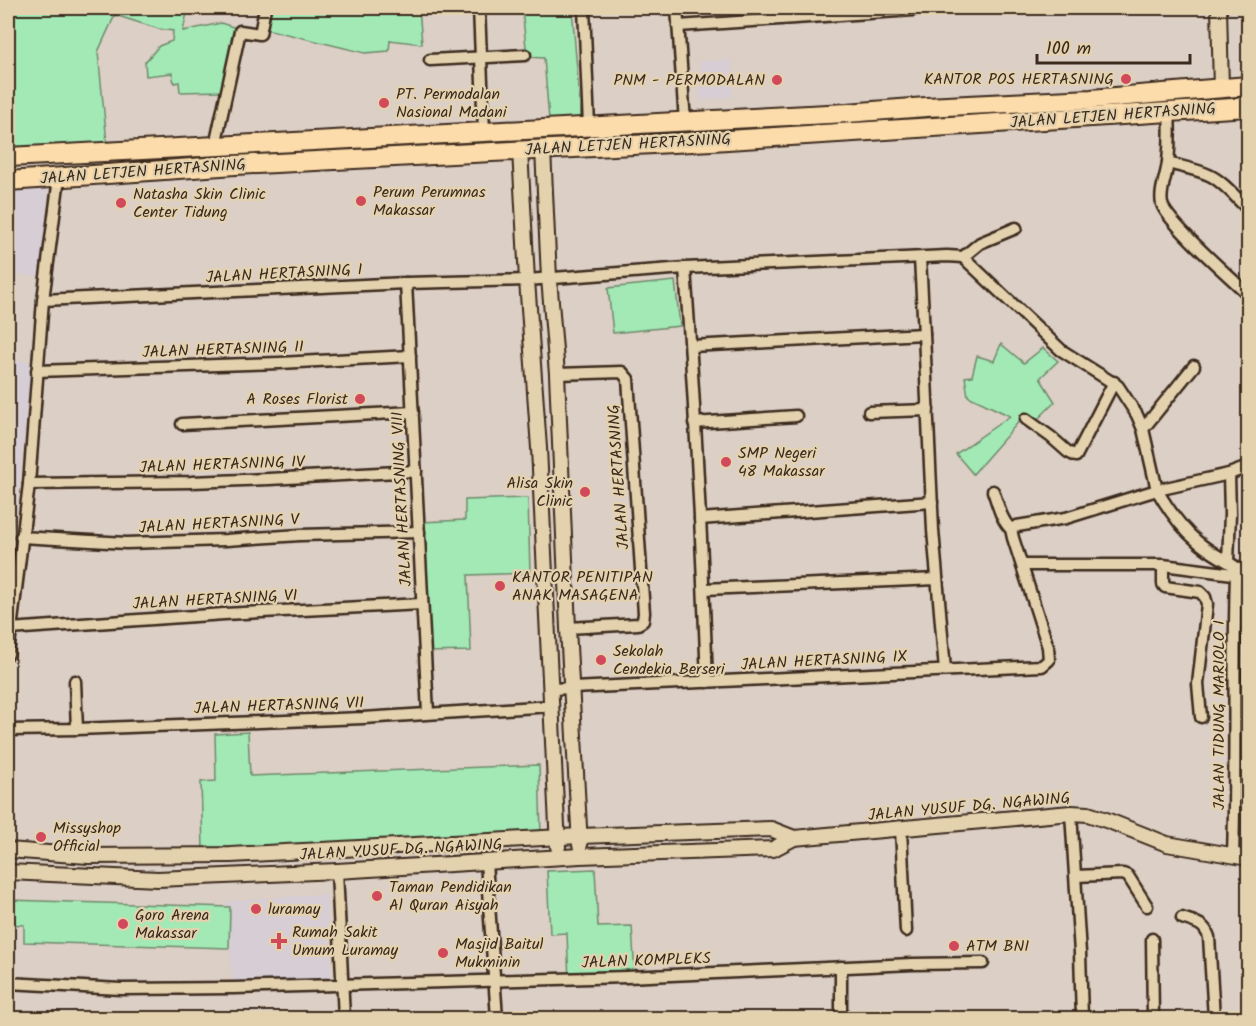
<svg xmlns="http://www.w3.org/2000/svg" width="1256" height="1026" font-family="Kalam,sans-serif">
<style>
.built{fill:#d6cdd5}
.green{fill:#a2e9b6;stroke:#6e8a6a;stroke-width:1.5}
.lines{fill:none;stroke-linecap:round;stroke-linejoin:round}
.minor-casing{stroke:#3b2a1e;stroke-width:15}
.tertiary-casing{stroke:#3b2a1e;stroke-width:18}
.primary-casing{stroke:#3b2a1e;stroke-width:22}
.minor{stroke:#e4d2af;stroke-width:10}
.tertiary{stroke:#e4d2af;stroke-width:14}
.primary{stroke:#fddcac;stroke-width:18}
.poi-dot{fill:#d1495b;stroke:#e4d2af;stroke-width:2}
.labels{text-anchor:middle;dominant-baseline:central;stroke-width:4.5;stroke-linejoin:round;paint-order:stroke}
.poi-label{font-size:16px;fill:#3b2a1e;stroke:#e4d2af;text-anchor:start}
.street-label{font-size:16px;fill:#3b2a1e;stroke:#e4d2af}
</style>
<rect width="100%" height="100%" fill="#dccfc5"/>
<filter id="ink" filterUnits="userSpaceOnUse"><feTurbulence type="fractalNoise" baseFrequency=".0167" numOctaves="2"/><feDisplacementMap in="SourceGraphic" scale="12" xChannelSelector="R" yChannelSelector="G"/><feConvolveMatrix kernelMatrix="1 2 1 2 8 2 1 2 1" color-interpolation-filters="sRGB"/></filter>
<g filter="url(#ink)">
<g class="built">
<path d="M731 60 733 97 700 100V61Z"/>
<path d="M48 189 42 277 17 274 8 358V191Z"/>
<path d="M8 360 32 362 16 512H8Z"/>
<path d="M326 894 332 981 233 988 227 901Z"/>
</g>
<g class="green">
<path d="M8 8H188L183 31 221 23 236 28 222 91 180 92 179 82 174 83 172 73 146 76 145 62 159 46 172 41 173 31 159 29 115 15 98 52 107 143 8 149Z"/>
<path d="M269 8H419L422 44 390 40 389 51 365 53 266 29Z"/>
<path d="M522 8H572L581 120H549L544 58 527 57Z"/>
<path d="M675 281 680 326 613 333 608 288Z"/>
<path d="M1001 344 1024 363 1043 348 1058 361 1040 378 1055 402 1035 422 1022 418 973 474 956 454 1010 416 968 396 965 377 972 376 977 356 994 361Z"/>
<path d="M528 498 530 573 468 575 471 651 425 652 421 522 465 520V500Z"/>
<path d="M8 516 13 517 8 605Z"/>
<path d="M248 732 250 776 539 765 541 835 203 848 201 782 216 781 215 734Z"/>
<path d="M595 869 598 927 632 926 635 977 569 981 567 933 550 934 547 871Z"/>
<path d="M8 900 230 907 229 948 24 942V925L8 924Z"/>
</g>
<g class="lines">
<g class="minor-casing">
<g id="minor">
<path d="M479 8 484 132"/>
<path d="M584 8 589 126"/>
<path d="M677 8 685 122"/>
<path d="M678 26 913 10"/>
<path d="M430 60 525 55"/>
<path d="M1169 111C1170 128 1170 145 1168 162 1167 175 1159 191 1162 204 1167 222 1231 278 1248 294"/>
<path d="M215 146 240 31 260 34 265 8"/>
<path d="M1168 163C1182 167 1196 169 1209 175 1224 182 1236 198 1248 209"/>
<path d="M963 257 1061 350 1118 386 1137 415 1143 429 1157 490C1168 509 1181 528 1198 542 1213 555 1233 563 1248 576"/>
<path d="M920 258 924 334 933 530 945 670"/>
<path d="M685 268C695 406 702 544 707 682"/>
<path d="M406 283 428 713"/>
<path d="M43 300 406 283 527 280 685 268 947 256 963 257 980 243 1016 228"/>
<path d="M691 346 924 334"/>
<path d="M37 371 280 363 410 356"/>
<path d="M557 374 622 372 628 379 644 613 643 621 638 624 568 628"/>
<path d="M869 412 928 410"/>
<path d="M1026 419 1051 437 1068 452 1076 456 1114 382"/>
<path d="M694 423 796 416"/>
<path d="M182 424 413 412"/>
<path d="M1143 429 1194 366"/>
<path d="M29 484 191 482 269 479 416 471"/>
<path d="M993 491C998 504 1001 520 1011 529"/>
<path d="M700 519 932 502"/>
<path d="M21 537 126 543 226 540 300 535 419 532"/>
<path d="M1228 561 1230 514 1229 474"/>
<path d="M1023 565H1163L1241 575"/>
<path d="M1163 565V584L1165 587 1200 592 1205 597 1207 604 1198 684 1201 717"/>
<path d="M704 589 937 579"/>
<path d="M10 629 224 614 422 604"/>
<path d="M8 654 29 484 43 300 59 178"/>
<path d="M75 681 77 729"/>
<path d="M551 689 1042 666 1049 660 1048 647 1013 538 1011 529 1017 526 1066 518 1157 490 1229 474 1248 467"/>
<path d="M8 730 77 729 363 718 552 706"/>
<path d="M1071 813 1080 953 1082 1018"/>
<path d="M901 829 906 931"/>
<path d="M1233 856C1236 762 1233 668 1236 575"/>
<path d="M486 862 497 1018"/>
<path d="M337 871 344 1018"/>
<path d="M1076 876 1123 874 1128 876 1147 906"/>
<path d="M1182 918C1196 923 1204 923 1209 937L1214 1018"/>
<path d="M1152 939 1153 1018"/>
<path d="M841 967V1018"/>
<path d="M8 983 121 989 233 988 627 977 912 964 983 963"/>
</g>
</g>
<g class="tertiary-casing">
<g id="tertiary">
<path d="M1219 8 1221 88"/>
<path d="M543 149 549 278 557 374 568 628 580 845"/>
<path d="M520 150 527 280 539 448 558 847"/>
<path d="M8 850 88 856 231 855 580 836 771 829 794 838"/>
<path d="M8 872 158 879 337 871 580 856 773 849 794 838 1071 813 1088 814 1109 821 1167 844 1248 858"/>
</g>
</g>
<g class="primary-casing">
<g id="primary">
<path d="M8 157 847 113 926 107 1091 99 1248 86"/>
<path d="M8 181 235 165 712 141 1248 107"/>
</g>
</g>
<use href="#minor" class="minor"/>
<use href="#tertiary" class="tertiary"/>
<use href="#primary" class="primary"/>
</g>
</g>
<g class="poi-dot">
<circle cx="1126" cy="79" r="6"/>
<circle cx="777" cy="80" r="6"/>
<circle cx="384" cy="103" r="6"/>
<circle cx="361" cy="201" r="6"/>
<circle cx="121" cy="203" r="6"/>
<circle cx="360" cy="399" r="6"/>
<circle cx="726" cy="462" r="6"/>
<circle cx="585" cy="492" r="6"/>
<circle cx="500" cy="586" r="6"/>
<circle cx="601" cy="660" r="6"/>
<circle cx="41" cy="837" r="6"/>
<circle cx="377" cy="896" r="6"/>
<circle cx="256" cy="909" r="6"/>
<circle cx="123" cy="924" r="6"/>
<path d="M276 932h6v6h6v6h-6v6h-6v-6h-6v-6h6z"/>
<circle cx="954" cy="946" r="6"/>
<circle cx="443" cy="953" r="6"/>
</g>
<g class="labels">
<g class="poi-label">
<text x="1114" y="79" text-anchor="end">KANTOR POS HERTASNING</text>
<text x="765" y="80" text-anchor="end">PNM - PERMODALAN</text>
<text x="396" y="94">PT. Permodalan<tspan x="396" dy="18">Nasional Madani</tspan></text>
<text x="373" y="192">Perum Perumnas<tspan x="373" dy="18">Makassar</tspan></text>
<text x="133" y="194">Natasha Skin Clinic<tspan x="133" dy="18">Center Tidung</tspan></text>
<text x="348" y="399" text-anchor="end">A Roses Florist</text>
<text x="738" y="453">SMP Negeri<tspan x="738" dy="18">48 Makassar</tspan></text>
<text x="573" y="483" text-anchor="end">Alisa Skin<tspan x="573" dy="18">Clinic</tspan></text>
<text x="512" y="577">KANTOR PENITIPAN<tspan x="512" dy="18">ANAK MASAGENA</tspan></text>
<text x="613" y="651">Sekolah<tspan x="613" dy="18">Cendekia Berseri</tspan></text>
<text x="53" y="828">Missyshop<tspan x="53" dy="18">Official</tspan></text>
<text x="389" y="887">Taman Pendidikan<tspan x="389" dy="18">Al Quran Aisyah</tspan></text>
<text x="268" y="909">luramay</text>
<text x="135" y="915">Goro Arena<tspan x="135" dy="18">Makassar</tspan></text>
<text x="292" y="932">Rumah Sakit<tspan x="292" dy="18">Umum Luramay</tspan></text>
<text x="455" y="944">Masjid Baitul<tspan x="455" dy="18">Mukminin</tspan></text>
<text x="966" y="946">ATM BNI</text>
</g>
<g class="street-label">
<text transform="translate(1113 116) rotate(-4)">JALAN LETJEN HERTASNING</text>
<text transform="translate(628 145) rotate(-3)">JALAN LETJEN HERTASNING</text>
<text transform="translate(143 172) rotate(-4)">JALAN LETJEN HERTASNING</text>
<text transform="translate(284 274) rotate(-3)">JALAN HERTASNING I</text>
<text transform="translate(223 350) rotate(-2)">JALAN HERTASNING II</text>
<text transform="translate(222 465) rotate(-2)">JALAN HERTASNING IV</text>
<text transform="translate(619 477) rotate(-94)">JALAN HERTASNING</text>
<text transform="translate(402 499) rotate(-93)">JALAN HERTASNING VIII</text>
<text transform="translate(219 524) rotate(-3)">JALAN HERTASNING V</text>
<text transform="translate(215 600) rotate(-3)">JALAN HERTASNING VI</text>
<text transform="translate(824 661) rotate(-3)">JALAN HERTASNING IX</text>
<text transform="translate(279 706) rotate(-2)">JALAN HERTASNING VII</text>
<text transform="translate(1219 715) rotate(-90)">JALAN TIDUNG MARIOLO I</text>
<text transform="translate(969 807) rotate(-5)">JALAN YUSUF DG. NGAWING</text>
<text transform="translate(401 850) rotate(-3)">JALAN YUSUF DG. NGAWING</text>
<text transform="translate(646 961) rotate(-2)">JALAN KOMPLEKS</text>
</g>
</g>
<rect width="1256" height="1026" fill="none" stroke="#e4d2af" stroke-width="30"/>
<rect x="15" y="15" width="1226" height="996" fill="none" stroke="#3b2a1e" stroke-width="2" filter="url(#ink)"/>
<path d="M1037 54v9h153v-9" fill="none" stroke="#3b2a1e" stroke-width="3"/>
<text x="1046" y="54" font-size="18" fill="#3b2a1e" stroke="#e4d2af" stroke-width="4.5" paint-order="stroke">100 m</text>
</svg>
